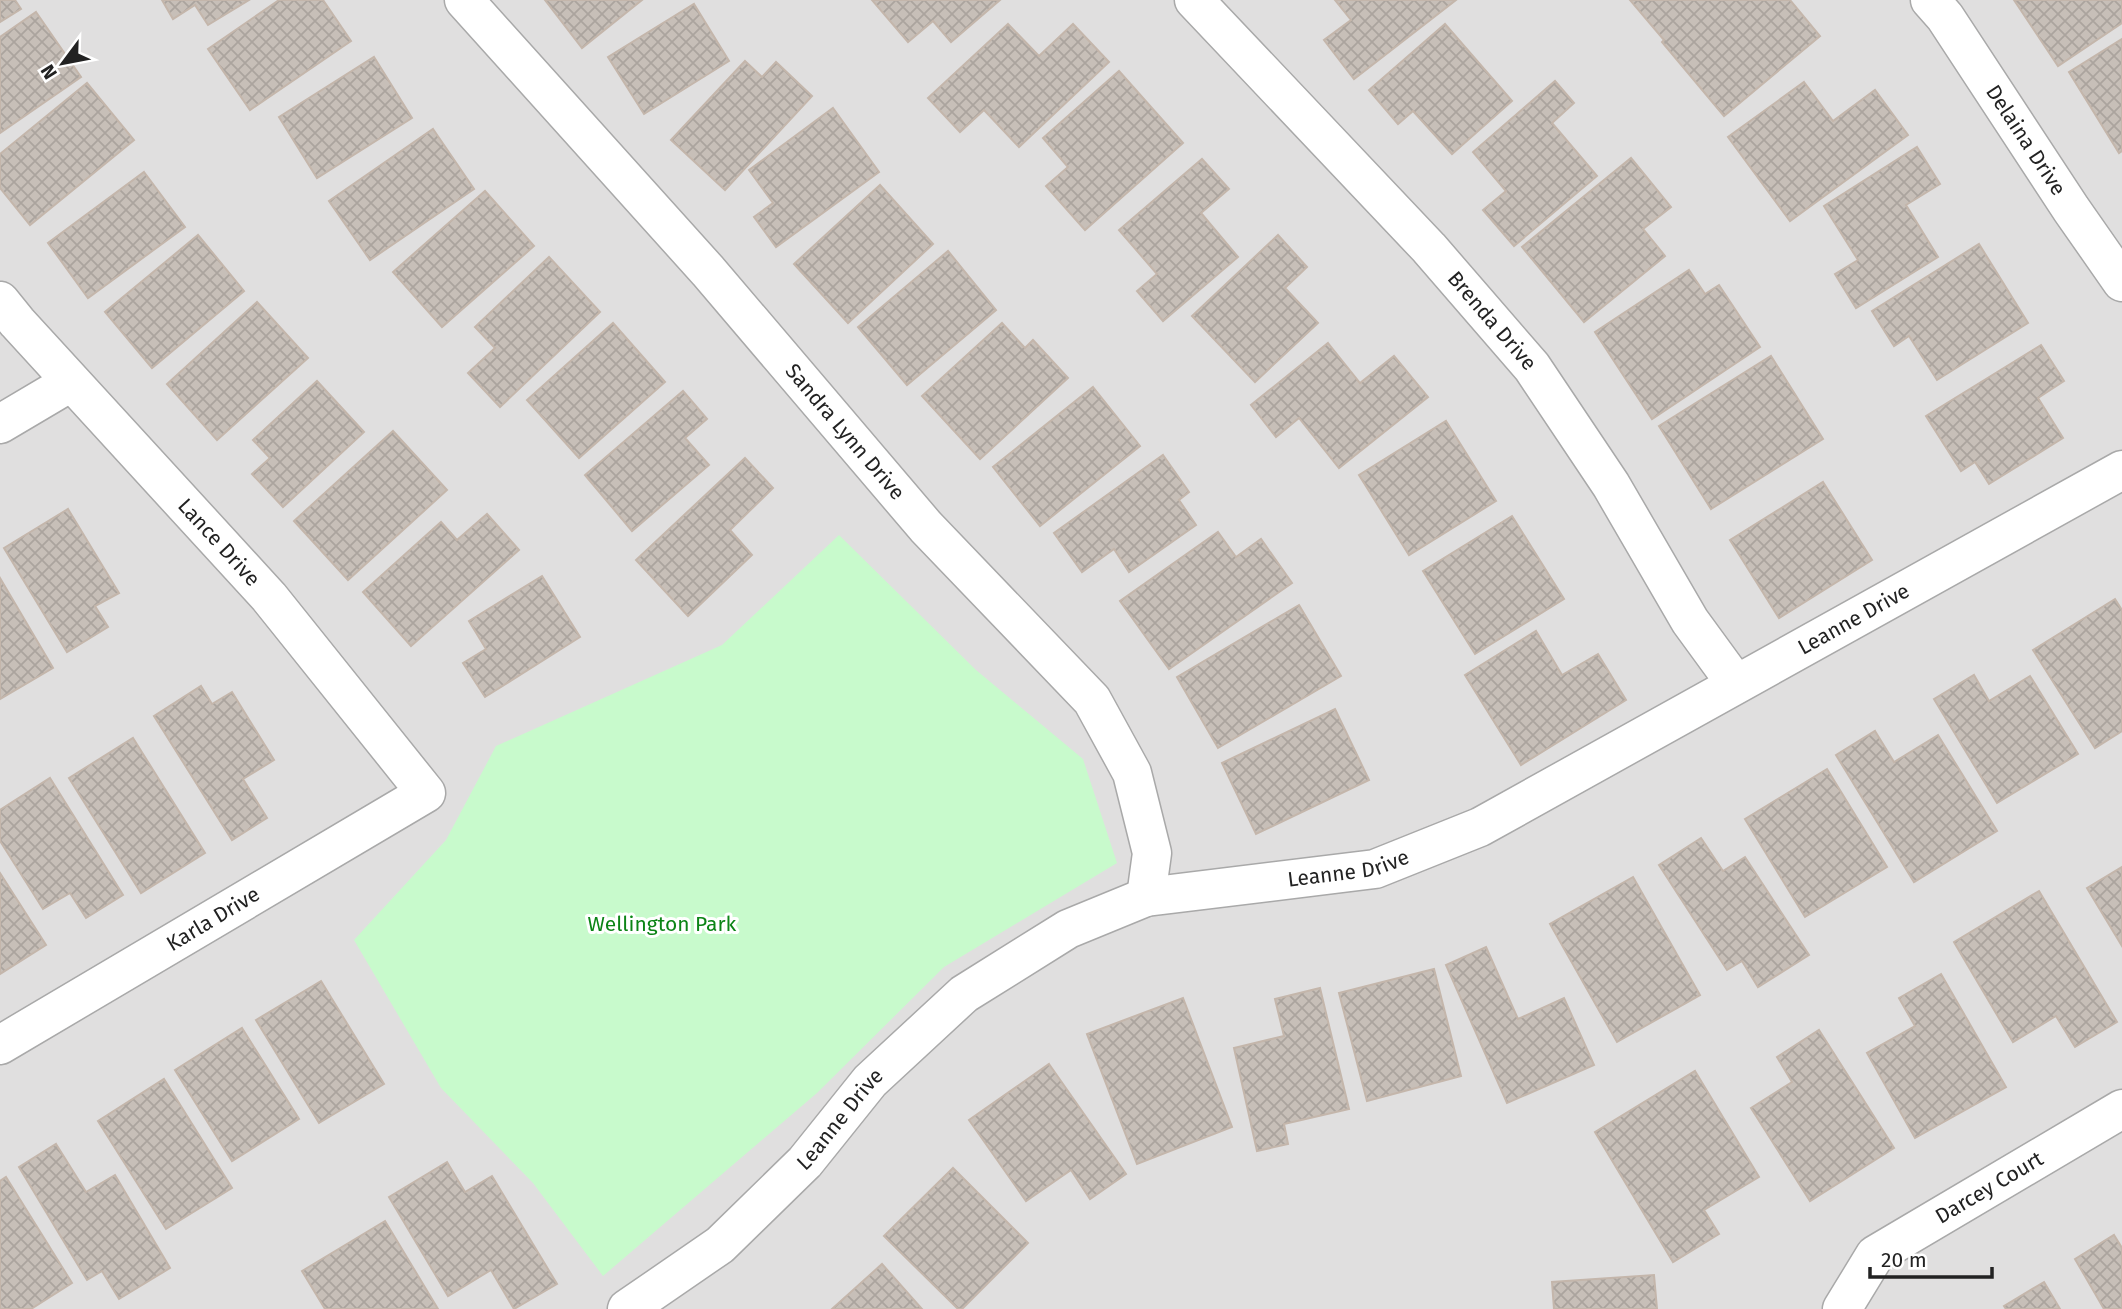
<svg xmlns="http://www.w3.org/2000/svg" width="2122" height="1309" font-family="'Fira Sans',sans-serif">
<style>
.residential{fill:#e0dfdf}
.park{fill:#c8facc}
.building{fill:url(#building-cross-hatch);stroke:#c4b6ab;stroke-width:2}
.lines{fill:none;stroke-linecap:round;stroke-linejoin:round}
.minor-casing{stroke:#a9a9a9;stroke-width:41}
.minor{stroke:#fff;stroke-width:38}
.labels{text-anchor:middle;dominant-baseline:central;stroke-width:6;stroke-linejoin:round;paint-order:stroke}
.street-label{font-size:21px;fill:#222;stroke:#fff}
.park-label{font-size:21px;fill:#0c8416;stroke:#fff}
</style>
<defs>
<pattern id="building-cross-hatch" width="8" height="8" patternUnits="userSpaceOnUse" patternTransform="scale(1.75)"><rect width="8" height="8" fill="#c7bfb8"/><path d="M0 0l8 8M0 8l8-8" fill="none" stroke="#aba49e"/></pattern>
</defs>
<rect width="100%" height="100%" fill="#f2efe9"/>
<rect class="residential" x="0" y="0" width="2122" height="1309"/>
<path class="park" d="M839 535 976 670 1083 759 1117 863 944 967 817 1093 603 1276 533 1183 441 1088 354 940 446 840 496 746 722 645Z"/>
<g class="building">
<path d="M0 0H15L21 9 0 22Z"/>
<path d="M162 0H249L208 25 195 5 173 19Z"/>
<path d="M279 0H323L351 41 250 110 208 49Z"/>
<path d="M545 0H642L582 48Z"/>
<path d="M872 0H1000L951 42 933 21 908 42Z"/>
<path d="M1335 0H1456L1354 79 1324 40 1351 20Z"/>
<path d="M1630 0H1790L1820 36 1724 116 1662 42 1664 40Z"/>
<path d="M2014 0H2122V23L2058 66Z"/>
<path d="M694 4 729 61 644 114 608 57Z"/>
<path d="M36 12 81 77 0 133V37Z"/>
<path d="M1008 24 1039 56 1073 24 1109 62 1019 147 984 110 960 132 928 98Z"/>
<path d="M1445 24 1512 101 1452 154 1413 111 1398 124 1369 90Z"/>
<path d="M2122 39V151L2119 153 2069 72Z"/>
<path d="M374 57 412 118 317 178 279 117Z"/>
<path d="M745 61 762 77 776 62 812 96 725 190 671 140Z"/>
<path d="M1119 71 1183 143 1085 230 1046 186 1068 167 1043 138Z"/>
<path d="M1555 81 1574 103 1552 123 1597 176 1514 246 1483 210 1506 191 1473 152Z"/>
<path d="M1804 82 1833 121 1875 90 1908 135 1790 221 1728 137Z"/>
<path d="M87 83 134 140 30 225 0 188V154Z"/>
<path d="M833 108 879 172 776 247 754 217 773 203 749 170Z"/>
<path d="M433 129 474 189 370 260 329 201Z"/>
<path d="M1917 147 1940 184 1906 205 1938 257 1856 308 1835 274 1858 260 1824 206Z"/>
<path d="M1631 158 1671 207 1643 229 1665 256 1584 322 1522 247Z"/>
<path d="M1202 159 1229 189 1201 213 1238 257 1163 321 1137 291 1157 274 1119 230Z"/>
<path d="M144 172 185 227 88 298 48 243Z"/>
<path d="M880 185 933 244 848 323 794 264Z"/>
<path d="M485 191 534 246 442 327 393 272Z"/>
<path d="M198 235 244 291 152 368 105 312Z"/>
<path d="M1278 235 1307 267 1285 288 1318 323 1255 382 1192 316Z"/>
<path d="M1979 244 2028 323 1937 380 1909 336 1894 346 1872 311Z"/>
<path d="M948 251 996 310 907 385 858 327Z"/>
<path d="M549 257 600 312 500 407 468 373 495 348 475 327Z"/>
<path d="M1689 270 1705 294 1719 285 1760 347 1652 419 1595 332Z"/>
<path d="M257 302 308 358 217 440 167 384Z"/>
<path d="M613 323 665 382 579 458 527 400Z"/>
<path d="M1002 323 1025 348 1033 340 1068 378 980 459 922 396Z"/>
<path d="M1328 343 1360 383 1394 356 1428 397 1339 468 1299 418 1276 437 1251 405Z"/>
<path d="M2041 345 2064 381 2038 398 2063 438 1989 484 1975 462 1961 471 1926 416Z"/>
<path d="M1771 356 1823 439 1711 509 1659 426Z"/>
<path d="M317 381 364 432 283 507 252 474 270 458 253 440Z"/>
<path d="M1093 387 1140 446 1040 526 993 467Z"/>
<path d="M683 391 707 419 685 438 709 465 632 531 585 475Z"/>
<path d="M1446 421 1496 501 1409 555 1359 475Z"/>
<path d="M393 431 447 490 348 580 294 521Z"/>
<path d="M1163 455 1189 492 1179 500 1196 525 1129 572 1114 549 1082 572 1054 533Z"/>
<path d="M745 458 773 488 730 530 752 555 688 616 636 560Z"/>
<path d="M1823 482 1872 560 1779 618 1730 540Z"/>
<path d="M68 509 119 593 95 606 108 627 67 652 4 548Z"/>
<path d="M487 514 519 550 411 646 363 592 441 522 457 540Z"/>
<path d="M1512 516 1564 599 1475 654 1423 571Z"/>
<path d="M1218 532 1236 557 1261 539 1292 583 1169 669 1120 601Z"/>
<path d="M542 576 580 637 485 697 463 663 486 649 469 621Z"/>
<path d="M0 578 53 668 0 699Z"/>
<path d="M2115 599 2122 610V731L2095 748 2033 650Z"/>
<path d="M1299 605 1341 676 1218 748 1177 677Z"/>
<path d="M1536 631 1562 675 1598 654 1626 700 1521 765 1465 675Z"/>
<path d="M1974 675 1989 701 2030 676 2078 754 1997 803 1934 699Z"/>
<path d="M201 686 212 704 232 692 274 760 243 779 267 818 232 840 154 716Z"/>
<path d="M1335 709 1369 780 1256 834 1222 763Z"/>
<path d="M1875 731 1894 762 1938 735 1997 831 1914 882 1836 755Z"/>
<path d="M133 738 205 853 141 893 69 778Z"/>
<path d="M1827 769 1887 867 1805 917 1745 819Z"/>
<path d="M50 778 123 895 86 918 70 893 43 909 0 841V810Z"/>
<path d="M1701 838 1723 871 1745 857 1809 955 1758 987 1742 961 1727 970 1659 865Z"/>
<path d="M2122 867V946L2087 888Z"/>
<path d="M0 873 46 945 0 974Z"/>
<path d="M1633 877 1700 995 1617 1042 1550 924Z"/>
<path d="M2039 891 2117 1022 2075 1047 2056 1016 2013 1042 1954 942Z"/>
<path d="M1486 947 1518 1019 1564 998 1594 1065 1507 1103 1446 965Z"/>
<path d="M1434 969 1461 1076 1367 1101 1339 993Z"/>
<path d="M1941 974 2006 1087 1915 1138 1867 1053 1915 1026 1899 998Z"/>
<path d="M321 981 384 1084 319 1123 256 1020Z"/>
<path d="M1320 988 1349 1109 1284 1124 1288 1144 1257 1151 1234 1048 1284 1036 1275 999Z"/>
<path d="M1183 998 1232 1127 1137 1164 1087 1034Z"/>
<path d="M242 1028 299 1119 232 1161 175 1070Z"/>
<path d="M1819 1030 1894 1148 1810 1201 1751 1108 1792 1082 1777 1057Z"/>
<path d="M1049 1064 1126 1174 1090 1199 1071 1170 1026 1201 969 1120Z"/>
<path d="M1695 1071 1759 1177 1704 1210 1719 1234 1673 1262 1595 1132Z"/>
<path d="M164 1079 232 1188 166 1229 98 1121Z"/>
<path d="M56 1144 86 1192 115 1175 170 1268 119 1299 102 1271 87 1280 19 1167Z"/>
<path d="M447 1162 465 1192 492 1176 557 1284 514 1309 491 1270 448 1296 389 1197Z"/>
<path d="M953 1168 1028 1243 962 1309H958L884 1236Z"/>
<path d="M6 1177 72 1283 31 1309H0V1181Z"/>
<path d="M385 1221 438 1309H325L302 1271Z"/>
<path d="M2114 1235 2122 1248V1309H2104L2075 1259Z"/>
<path d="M882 1264 922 1309H832Z"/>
<path d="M1654 1275 1657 1309H1554L1552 1282Z"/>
<path d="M2044 1282 2060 1309H2006L2004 1306Z"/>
</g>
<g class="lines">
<g class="minor-casing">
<g id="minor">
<path id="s1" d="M464 0 708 271 926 527 1092 700 1132 773 1152 853 1146 897"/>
<path id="s2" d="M1194 0 1429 248 1532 367 1611 485 1690 621 1736 684"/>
<path id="s3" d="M1930 0 1945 17 2071 209 2122 282"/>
<path id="s4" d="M0 301 17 322 269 597 426 793 0 1045"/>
<path d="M0 424 71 382"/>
<path id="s5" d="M627 1309 720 1245 805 1162 870 1081 964 994 1068 929 1146 897 1375 869 1480 827 2122 470"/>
<path id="s6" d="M1842 1309 1875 1255 2122 1109"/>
</g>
</g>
<use href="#minor" class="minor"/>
</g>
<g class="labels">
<g class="street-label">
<text stroke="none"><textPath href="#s3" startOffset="170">Delaina Drive</textPath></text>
<text stroke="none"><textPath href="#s2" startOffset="438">Brenda Drive</textPath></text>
<text stroke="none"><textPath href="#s1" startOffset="576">Sandra Lynn Drive</textPath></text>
<text stroke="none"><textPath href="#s4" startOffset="326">Lance Drive</textPath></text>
<text stroke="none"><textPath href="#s5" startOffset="1442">Leanne Drive</textPath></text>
<text stroke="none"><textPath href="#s5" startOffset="875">Leanne Drive</textPath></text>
<text transform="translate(213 919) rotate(-31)">Karla Drive</text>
<text stroke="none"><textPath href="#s5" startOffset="287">Leanne Drive</textPath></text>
<text stroke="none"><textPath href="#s6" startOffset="196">Darcey Court</textPath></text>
</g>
<g class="park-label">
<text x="662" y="924">Wellington Park</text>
</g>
</g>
<g transform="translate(63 63) rotate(238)" stroke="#ffffff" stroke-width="5" paint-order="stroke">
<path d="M0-5L12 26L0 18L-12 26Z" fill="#222222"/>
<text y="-10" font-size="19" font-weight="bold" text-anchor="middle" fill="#222222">N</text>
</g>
<path d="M1870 1267v10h122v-10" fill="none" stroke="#222222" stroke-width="3.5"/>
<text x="1881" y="1267" font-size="21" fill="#222222" stroke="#ffffff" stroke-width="5" paint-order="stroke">20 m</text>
</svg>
